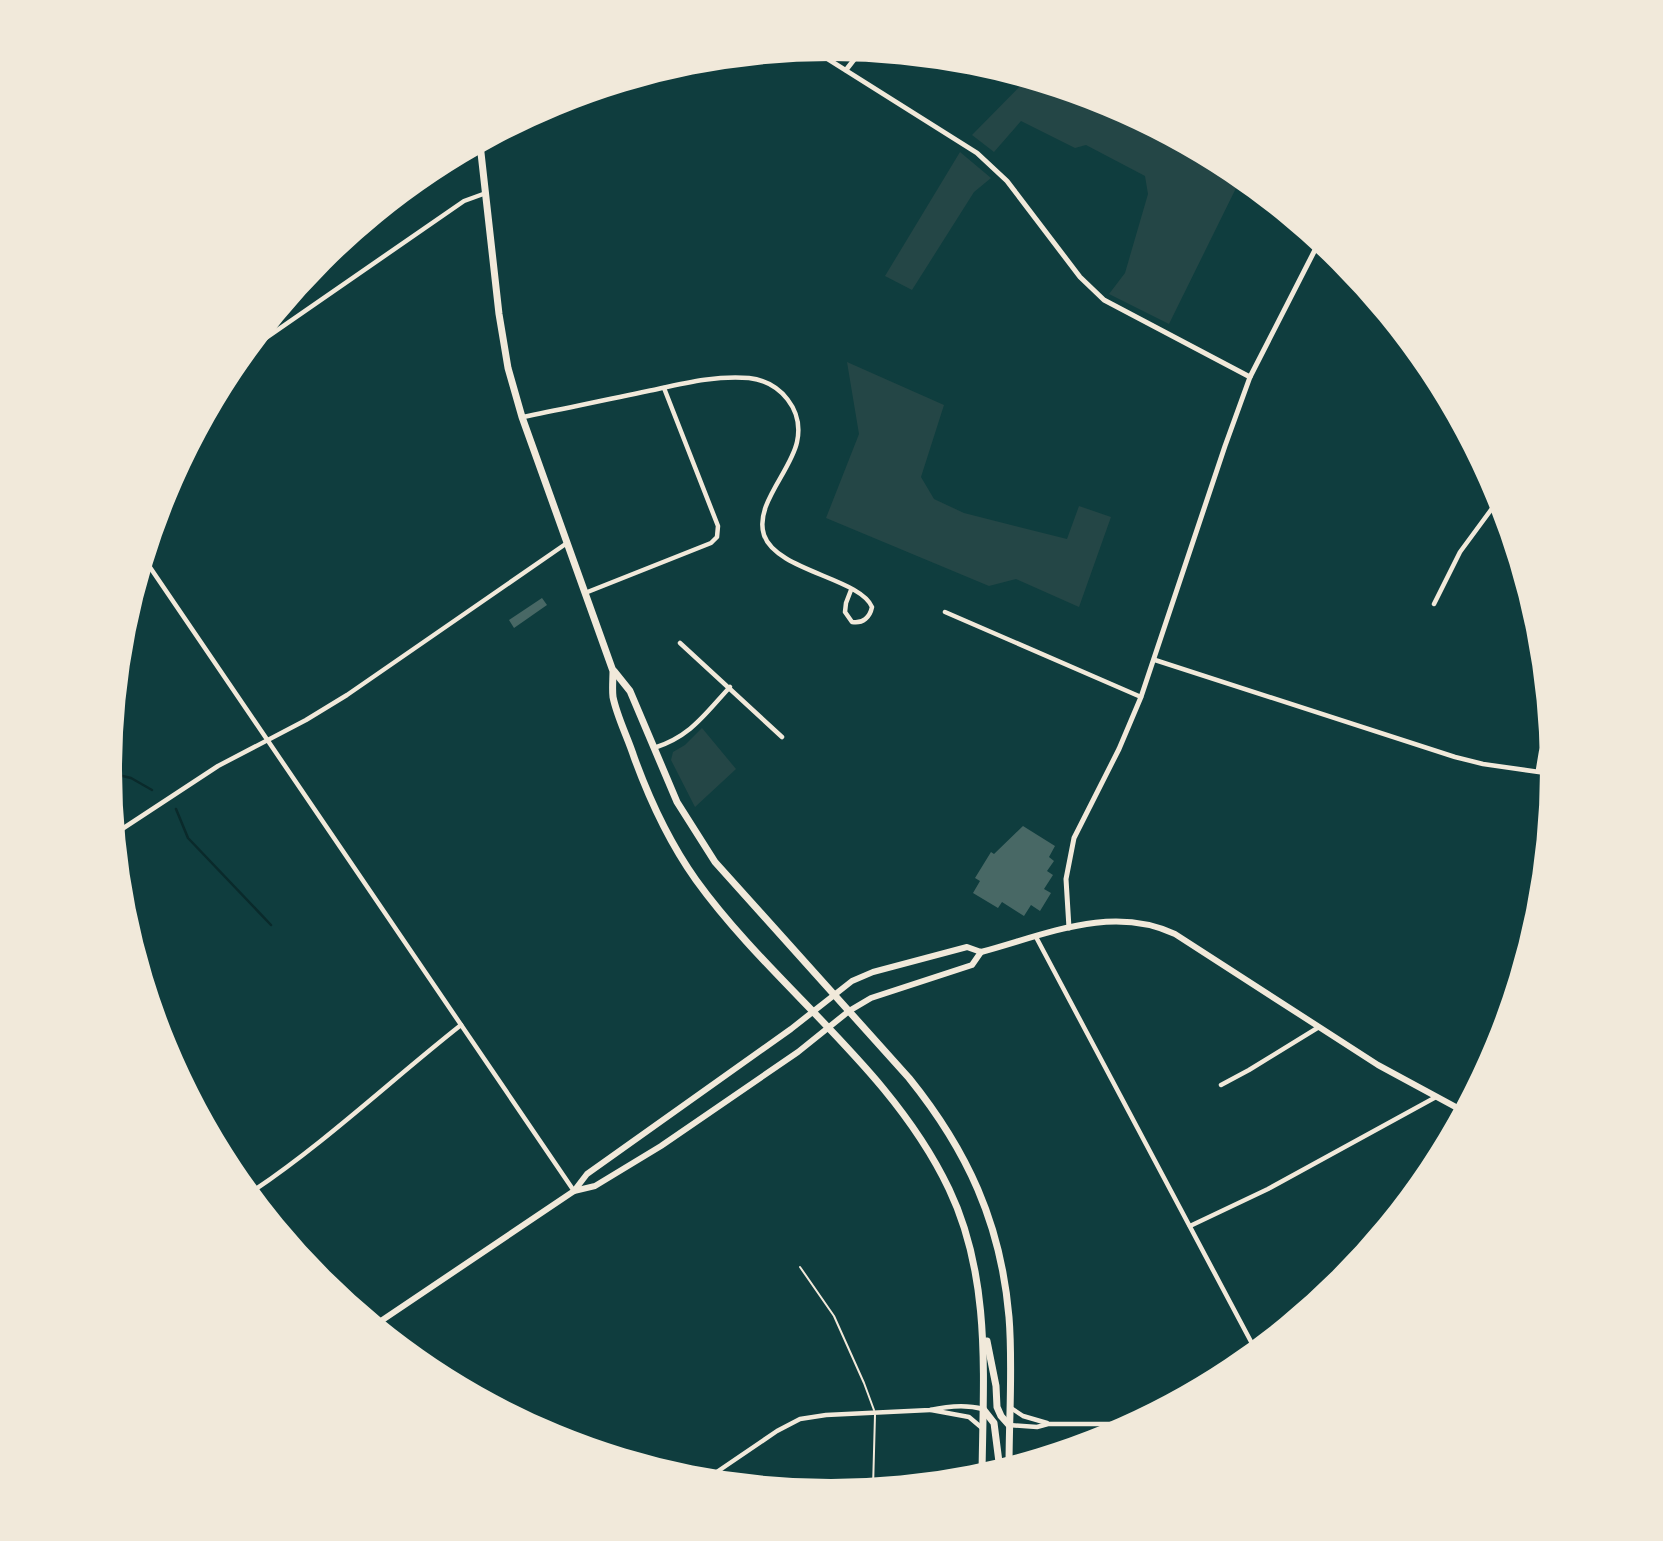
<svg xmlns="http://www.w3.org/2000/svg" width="1663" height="1541" font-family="'Libre Baskerville',serif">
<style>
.green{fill:#244646}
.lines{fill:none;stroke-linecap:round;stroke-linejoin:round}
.stream{stroke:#0a2a2b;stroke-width:2.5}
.building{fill:#486865}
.service{stroke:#f1e9da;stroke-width:2}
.minor{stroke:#f1e9da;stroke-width:4.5}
.tertiary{stroke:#f1e9da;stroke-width:5}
.secondary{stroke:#f1e9da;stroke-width:6}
.primary{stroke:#f1e9da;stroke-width:7}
</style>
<rect width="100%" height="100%" fill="#0f3d3e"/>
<g class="green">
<path d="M1027 79 1108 104 1233 171 1241 178 1169 324 1109 294 1125 273 1148 194 1145 176 1086 145 1075 148 1021 121 994 152 972 135Z"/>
<path d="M960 152 991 178 974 192 912 290 885 276Z"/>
<path d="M847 362 944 405 921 477 934 499 964 513 1067 539 1079 506 1111 517 1079 607 1016 579 989 586 826 518 859 434Z"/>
<path d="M702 728 736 769 695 807 671 760 673 752 685 745Z"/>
</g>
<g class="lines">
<g class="stream">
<path d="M110 773 131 778 152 790"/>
<path d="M176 809 188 838 271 925"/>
</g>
</g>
<g class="building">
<path d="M542 598 547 605 514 628 509 620Z"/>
<path d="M1023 826 1055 846 1049 857 1054 861 1047 871 1053 875 1044 889 1051 893 1040 911 1031 905 1024 916 1002 902 998 908 973 893 980 881 975 878 991 852 994 854Z"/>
</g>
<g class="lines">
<g class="service">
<path d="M800 1267 834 1316 864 1383 874 1410"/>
<path d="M873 1488 875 1415"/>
</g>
<g class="minor">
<path d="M247 351 464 201 486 193"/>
<path d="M523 417C565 408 607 400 648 391 681 384 715 375 749 378 781 382 804 410 797 442 791 471 754 505 764 535 776 571 860 578 872 607 870 617 863 624 852 622L845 612 846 603 851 590"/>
<path d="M145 560 574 1191"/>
<path d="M585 593 711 543 717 537 718 526 664 388"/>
<path d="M1434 604 1460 552 1499 499"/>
<path d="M945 612 1141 697"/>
<path d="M680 643 782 737"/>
<path d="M1155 660 1455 757 1483 764 1553 774"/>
<path d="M654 748C691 736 704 715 730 687"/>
<path d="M1538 770 1541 752 1549 727"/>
<path d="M116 833 218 766 306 720 347 695 567 543"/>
<path d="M1036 937 1256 1351"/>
<path d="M1221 1085 1249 1070 1319 1027"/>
<path d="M1457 1108 1500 1041"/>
<path d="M250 1193C325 1143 390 1081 461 1025"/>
<path d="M1190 1226 1268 1189 1436 1097"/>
<path d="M1011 1408 1023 1416 1047 1423"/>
<path d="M931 1410 969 1417 982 1428"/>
<path d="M1009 1425 1037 1427 1048 1424H1132"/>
<path d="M705 1480 777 1431 800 1419 826 1415 930 1410C948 1406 965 1404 983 1409"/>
</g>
<g class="tertiary">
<path d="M815 51 977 153 1007 181 1080 277 1104 300 1250 377"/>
<path d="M846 70 860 52"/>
<path d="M1069 928 1066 879 1074 838 1119 749 1141 697 1225 446 1250 377 1319 242"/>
</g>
<g class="secondary">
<path d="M574 1191 587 1174 791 1029 852 981 873 972 967 947 981 952C1045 935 1111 904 1175 934L1378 1065 1463 1111"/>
<path d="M375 1325 574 1191 595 1186 661 1146 798 1052 849 1011 871 998 972 965 981 952"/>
</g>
<g class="primary">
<path d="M480 144 499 314 508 368 522 417 613 671C613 679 612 689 613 697 617 717 628 738 634 757 650 801 669 842 696 880 774 988 891 1067 949 1189 992 1279 983 1379 982 1475"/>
<path d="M614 671 630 691 677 802 715 862 909 1078C967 1150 1001 1223 1009 1317 1013 1366 1009 1417 1009 1467"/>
<path d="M987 1341 996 1386 997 1407 1001 1416 1009 1425"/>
<path d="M983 1409 994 1423 1000 1470"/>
</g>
</g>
<path d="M0 0H1663V1541H0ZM122 770a709 709 0 1 1 1418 0a709 709 0 1 1-1418 0Z" fill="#f1e9da" fill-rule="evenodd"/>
</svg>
